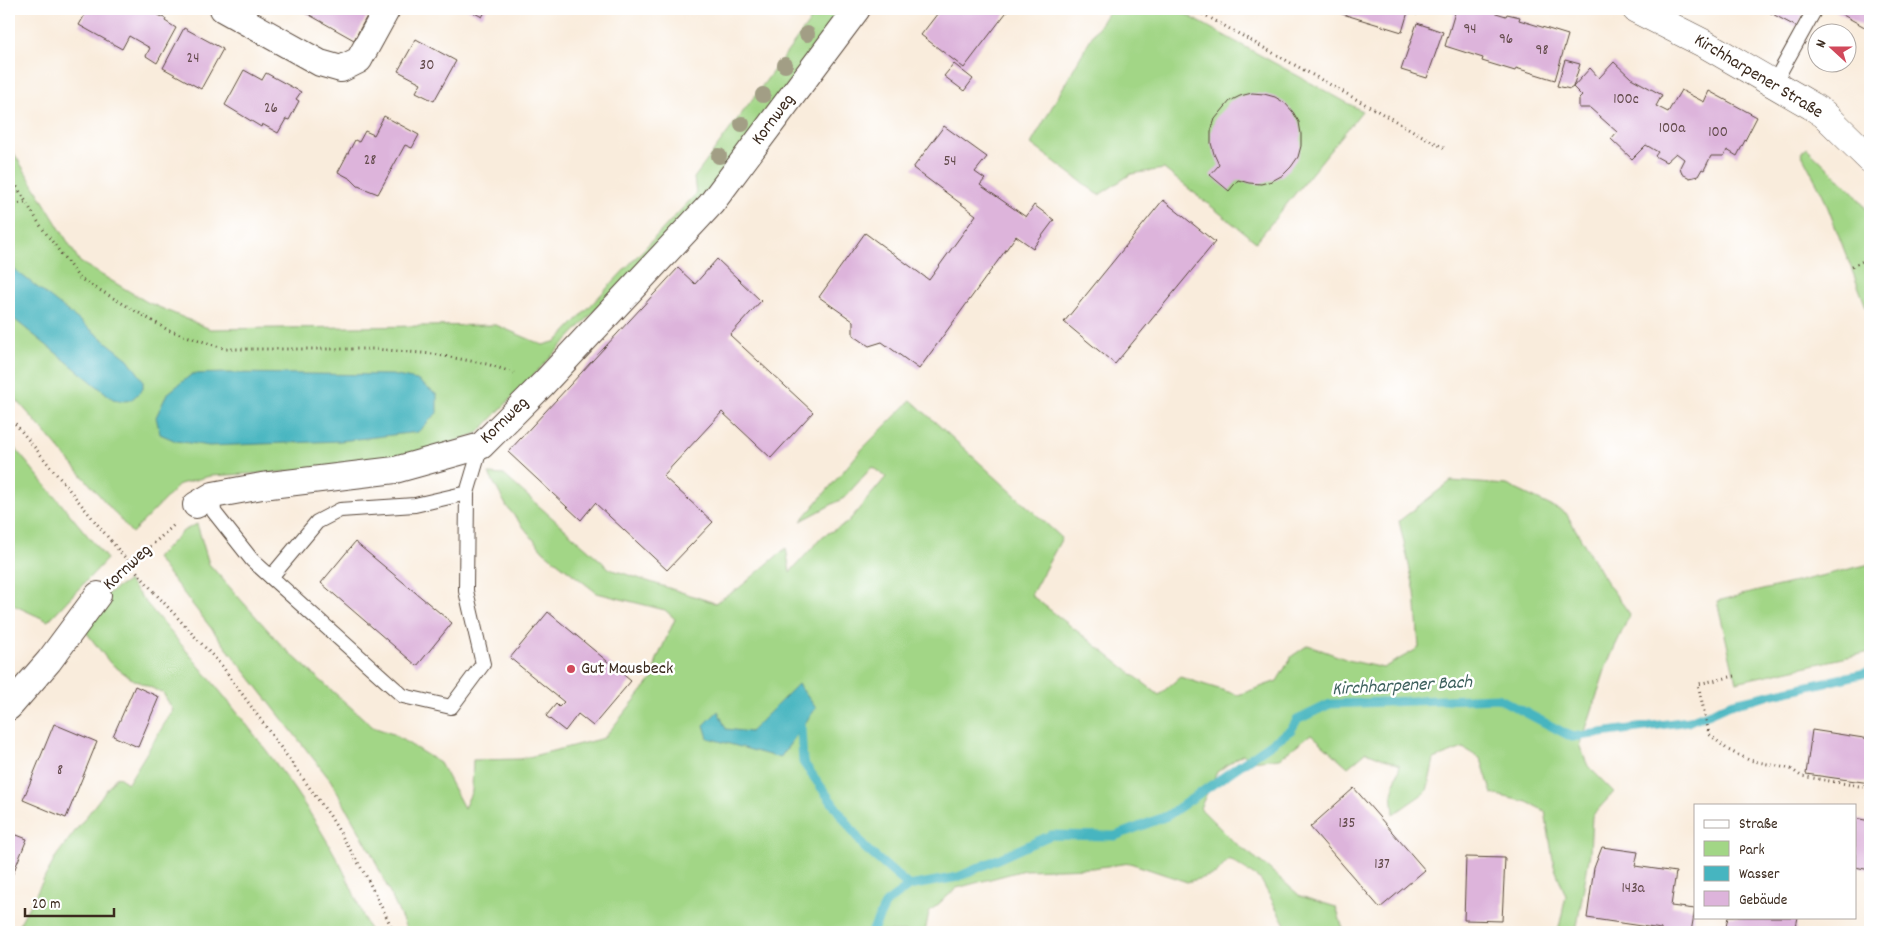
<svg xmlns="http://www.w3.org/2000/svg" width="1879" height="941" font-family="Dekko,sans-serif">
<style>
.green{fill:#a2d686;stroke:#6e8052}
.water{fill:#46b5c0;stroke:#40706f}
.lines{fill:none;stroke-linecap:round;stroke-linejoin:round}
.stream{stroke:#46b5c0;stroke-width:9}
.building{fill:#ddb4db}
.service-casing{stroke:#58473a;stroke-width:16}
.minor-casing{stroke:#58473a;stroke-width:28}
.tertiary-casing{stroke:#58473a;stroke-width:29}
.path{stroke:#58473a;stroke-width:3;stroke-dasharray:1 4;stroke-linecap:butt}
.service{stroke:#fff;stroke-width:14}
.minor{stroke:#fff;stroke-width:26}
.tertiary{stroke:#fff;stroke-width:28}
.path-bridge{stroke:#58473a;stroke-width:3;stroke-dasharray:1 4;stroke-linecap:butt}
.tree{fill:#a29e85}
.poi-dot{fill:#d1495b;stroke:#fff;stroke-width:2}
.labels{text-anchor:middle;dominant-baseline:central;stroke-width:5;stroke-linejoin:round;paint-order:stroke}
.number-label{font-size:15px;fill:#644c4d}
.street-label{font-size:18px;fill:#3b2a1e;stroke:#fff}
.poi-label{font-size:18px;fill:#3b2a1e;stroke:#fff;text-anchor:start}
.water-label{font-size:19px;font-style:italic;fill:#3f625f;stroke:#fff}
</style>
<rect width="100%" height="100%" fill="#fff"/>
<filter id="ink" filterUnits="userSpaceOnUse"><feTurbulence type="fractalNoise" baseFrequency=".02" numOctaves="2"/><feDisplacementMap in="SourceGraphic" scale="10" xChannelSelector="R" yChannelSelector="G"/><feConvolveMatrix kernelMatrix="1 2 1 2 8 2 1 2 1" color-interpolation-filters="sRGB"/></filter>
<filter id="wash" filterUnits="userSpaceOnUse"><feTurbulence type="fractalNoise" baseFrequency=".0096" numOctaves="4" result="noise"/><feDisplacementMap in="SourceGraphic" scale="20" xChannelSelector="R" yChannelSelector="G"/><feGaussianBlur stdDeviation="1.12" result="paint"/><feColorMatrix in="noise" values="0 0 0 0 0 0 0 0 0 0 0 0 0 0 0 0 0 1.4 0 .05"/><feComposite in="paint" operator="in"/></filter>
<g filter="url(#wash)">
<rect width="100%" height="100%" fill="#f9ecdc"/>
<g class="green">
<path d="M819 9H845L703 198 478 433 428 451 320 470 210 476 180 484 132 533 9 391V145L80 262 147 302 210 329 496 325 543 345 557 341 696 194 694 178Z"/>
<path d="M1110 9H1176L1362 111 1256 242 1164 169 1131 174 1099 195 1031 144 1091 38Z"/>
<path d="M1807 148 1854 193 1870 214V317L1823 195 1801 153Z"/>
<path d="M911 400 1062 538 1031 595 1159 695 1180 677 1238 695 1277 681 1292 656 1308 645 1348 660 1383 668 1419 648 1415 592 1399 521 1451 481 1507 485 1566 513 1605 580 1630 614 1607 664 1580 747 1588 766 1614 792 1592 816 1590 853 1576 932H1558L1566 896 1554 866 1545 811 1527 802 1492 794 1481 759 1463 748 1434 759 1427 791 1394 814 1392 793 1400 765 1366 752 1348 767 1311 734 1280 758 1251 761 1243 754 1217 772 1200 808 1234 842 1266 866 1300 896 1336 907 1344 932H1289L1261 880 1229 859 1216 874 1187 882 1130 863 1092 868 1024 870 957 888 929 912 925 932H408L371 852 331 781 156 558 183 531 197 524 209 564 283 647 373 727 393 734 440 763 464 808 472 791 473 760 521 759 604 738 652 679 657 659 675 619 665 610 597 593 543 551 507 507 489 474 504 475 610 569 715 603 739 588 786 548 790 572 823 536 847 523 886 477 872 467 844 498 801 521 863 448Z"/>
<path d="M9 441 107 559 48 621 9 603Z"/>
<path d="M1870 564V652L1736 682 1717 601Z"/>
<path d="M128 581C203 672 285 761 341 866 352 887 360 910 370 932H15L57 855 117 776 128 783 173 710 163 693 132 679 110 663 83 628 106 595Z"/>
</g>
<g class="water">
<path d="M9 265 128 359 143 380V389C130 401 131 403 113 399L9 315Z"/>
<path d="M227 373 392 375 417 380 437 395V413L418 432 340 441 209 446 176 441 160 434 156 417 167 394 192 374Z"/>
<path d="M798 684 816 708 780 758 708 738 704 725 718 711 726 729 750 732Z"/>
</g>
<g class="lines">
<g class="stream">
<path d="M801 728 803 762 865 848 909 886"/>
<path d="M872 932 886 903 909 886 958 877 1051 835 1115 836 1167 816 1291 730 1297 720 1330 704 1498 698 1572 737 1689 721 1713 712 1730 704 1870 672"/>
</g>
</g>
<g id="blocks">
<g class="building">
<path d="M88 9H147L166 19 165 21 176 28 157 63 146 56 150 48 129 36 122 49 79 25Z"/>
<path d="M299 9H340L338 14 341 9H353L367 16 354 40Z"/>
<path d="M467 9H487L482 17Z"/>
<path d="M941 9H1009L964 68 921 35Z"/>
<path d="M1326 9H1419L1417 15 1408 12 1402 32Z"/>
<path d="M1456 9H1483L1506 16 1507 14 1520 17 1519 20 1568 35 1555 80 1516 68 1515 71 1482 61 1483 58 1445 46Z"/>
<path d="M1763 9H1806L1797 27Z"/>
<path d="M1835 9H1870V30L1834 10Z"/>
<path d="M1417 23 1443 32 1427 78 1401 70Z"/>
<path d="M184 28 223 49 201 89 163 68Z"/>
<path d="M416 39 456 61 434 101 416 92 421 83 398 71Z"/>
<path d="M1565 60 1580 64 1573 87 1590 68 1599 78 1614 62 1631 78 1662 95 1656 106 1668 112 1681 90 1704 102 1709 91 1757 117 1737 156 1727 150 1724 156H1711L1704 170 1702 169 1698 176 1690 178 1682 174 1680 167 1684 159 1676 153 1666 162 1655 156 1658 152 1646 145 1632 159 1611 139 1617 132 1590 108H1579V99L1582 96 1573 87 1570 89 1557 86Z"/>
<path d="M954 64 973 79 964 91 944 76Z"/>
<path d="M244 70 262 80 266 73 301 92 296 99 299 101 289 120 286 119 278 133 262 124 261 127 225 105Z"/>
<path d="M1252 93 1264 94 1275 97 1285 103 1293 112 1299 122 1301 134V146L1298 157 1291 167 1283 175 1272 181 1261 184 1249 183 1238 180 1229 191 1210 175 1219 165 1214 154 1211 143V131L1215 119 1230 101 1240 96Z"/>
<path d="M384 116 419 135 412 148 405 145 378 194 358 186 351 179 338 172 355 140 359 142 365 131 374 135Z"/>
<path d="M944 126 987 157 975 172 985 179 980 185 1026 217 1034 205 1054 220 1033 248 1016 236 919 369 882 342 869 346 853 335V321L819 297 865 233 929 280 976 215 913 168Z"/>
<path d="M1163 200 1215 242 1115 364 1064 322Z"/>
<path d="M717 259 761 301 730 335 813 412 771 458 722 412 663 476 713 522 667 570 595 503 581 520 508 452 678 268 695 284Z"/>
<path d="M355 542 452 623 417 666 321 583Z"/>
<path d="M548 612 631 681 593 726 578 714 565 731 546 716 556 704 559 707 564 702 510 658Z"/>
<path d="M135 686 159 697 138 747 113 736Z"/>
<path d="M54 724 97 742 66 818 23 800Z"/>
<path d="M1812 730 1870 739V783L1806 774Z"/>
<path d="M1354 788 1425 870 1380 908 1310 827Z"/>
<path d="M1855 818 1870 821V870L1855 867Z"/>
<path d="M9 832 27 839 9 883Z"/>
<path d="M1602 847 1638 852 1635 866 1676 872 1671 906 1695 909 1691 932H1661V929L1587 918 1594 868Z"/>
<path d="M1466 857 1505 858 1502 921 1464 920Z"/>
<path d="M1728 917H1798L1795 932H1725Z"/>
</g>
</g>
</g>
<g filter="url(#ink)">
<use href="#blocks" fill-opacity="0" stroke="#58473a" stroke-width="1"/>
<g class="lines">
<g class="service-casing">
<g id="service">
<path d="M1774 83 1815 9"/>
<path d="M213 495 214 512 252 560 403 696 451 707 483 664 466 591 467 493 481 446"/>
<path d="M271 577 317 522 340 510 415 505 467 493"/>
</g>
</g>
<g class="minor-casing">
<g id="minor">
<path d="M223 9 320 63 341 69 359 60 387 9"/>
<path d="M196 505 213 495 262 486 395 470 481 446 543 384 711 204 857 9"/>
<path d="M9 707 49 661 98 595"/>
</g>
</g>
<g class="tertiary-casing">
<path id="tertiary" d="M1636 9 1705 44 1812 106 1824 114 1870 159"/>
</g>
<g class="path">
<path d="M1194 9 1444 148"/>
<path d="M9 174 40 225 79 278 168 330 226 349H374L433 354 487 364 514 373"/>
<path d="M9 204 25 203"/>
<path d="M1852 266 1870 258"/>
<path d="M9 416 111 541"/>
<path d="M117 577 175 524"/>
<path d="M154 592 222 666 330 816 366 876 394 932"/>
<path d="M1735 676 1698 684 1709 734 1728 750 1749 760 1791 769 1801 776 1870 788"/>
</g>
<use href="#service" class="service"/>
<use href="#minor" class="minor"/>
<use href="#tertiary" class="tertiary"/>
<path class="path-bridge" d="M111 541 154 592"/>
</g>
<g class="tree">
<circle cx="807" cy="34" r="8"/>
<circle cx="785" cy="65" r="8"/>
<circle cx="763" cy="95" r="8"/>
<circle cx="742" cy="124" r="8"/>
<circle cx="719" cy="156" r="8"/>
</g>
</g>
<circle class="poi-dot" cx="571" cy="669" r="5"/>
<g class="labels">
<g class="number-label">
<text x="1470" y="30">94</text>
<text x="1506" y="40">96</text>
<text x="1542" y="51">98</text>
<text x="193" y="59">24</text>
<text x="427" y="66">30</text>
<text x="1626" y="100">100c</text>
<text x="271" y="109">26</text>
<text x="1672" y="129">100a</text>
<text x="1718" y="133">100</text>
<text x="370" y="161">28</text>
<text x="950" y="162">54</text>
<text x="60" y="771">8</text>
<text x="1347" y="824">135</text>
<text x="1382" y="865">137</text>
<text x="1633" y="889">143a</text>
</g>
<g class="street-label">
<text transform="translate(1758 77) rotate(31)">Kirchharpener Straße</text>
<text transform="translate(774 120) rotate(-53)">Kornweg</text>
<text transform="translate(505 421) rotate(-44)">Kornweg</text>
<text transform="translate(128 568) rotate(-43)">Kornweg</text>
</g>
<g class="poi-label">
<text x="581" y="669">Gut Mausbeck</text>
</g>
<g class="water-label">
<text transform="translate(1402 687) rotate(-3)">Kirchharpener Bach</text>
</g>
</g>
<rect width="1879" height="941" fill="none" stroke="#fff" stroke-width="30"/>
<rect x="1694" y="804" width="162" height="115" fill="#ffffff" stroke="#b1aaa5"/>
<rect x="1704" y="820" width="25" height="8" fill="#ffffff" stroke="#b1aaa5"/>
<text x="1739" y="828" font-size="15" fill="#3b2a1e">Straße</text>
<rect x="1704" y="841" width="25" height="15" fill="#a2d686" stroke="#b1aaa5"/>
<text x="1739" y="854" font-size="15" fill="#3b2a1e">Park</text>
<rect x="1704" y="866" width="25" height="15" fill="#46b5c0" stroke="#b1aaa5"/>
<text x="1739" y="878" font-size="15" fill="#3b2a1e">Wasser</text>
<rect x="1704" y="891" width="25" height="15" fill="#ddb4db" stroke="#b1aaa5"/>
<text x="1739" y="904" font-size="15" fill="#3b2a1e">Gebäude</text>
<g transform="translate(1832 48) rotate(291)"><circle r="24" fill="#ffffff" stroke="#b1aaa5"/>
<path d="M0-4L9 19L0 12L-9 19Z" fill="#d1495b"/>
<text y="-8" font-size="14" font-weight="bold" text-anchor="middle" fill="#3b2a1e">N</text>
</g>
<path d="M25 908v8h89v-8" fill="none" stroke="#3b2a1e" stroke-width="2.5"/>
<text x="32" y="908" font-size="15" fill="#3b2a1e" stroke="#ffffff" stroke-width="4" paint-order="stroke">20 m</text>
</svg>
